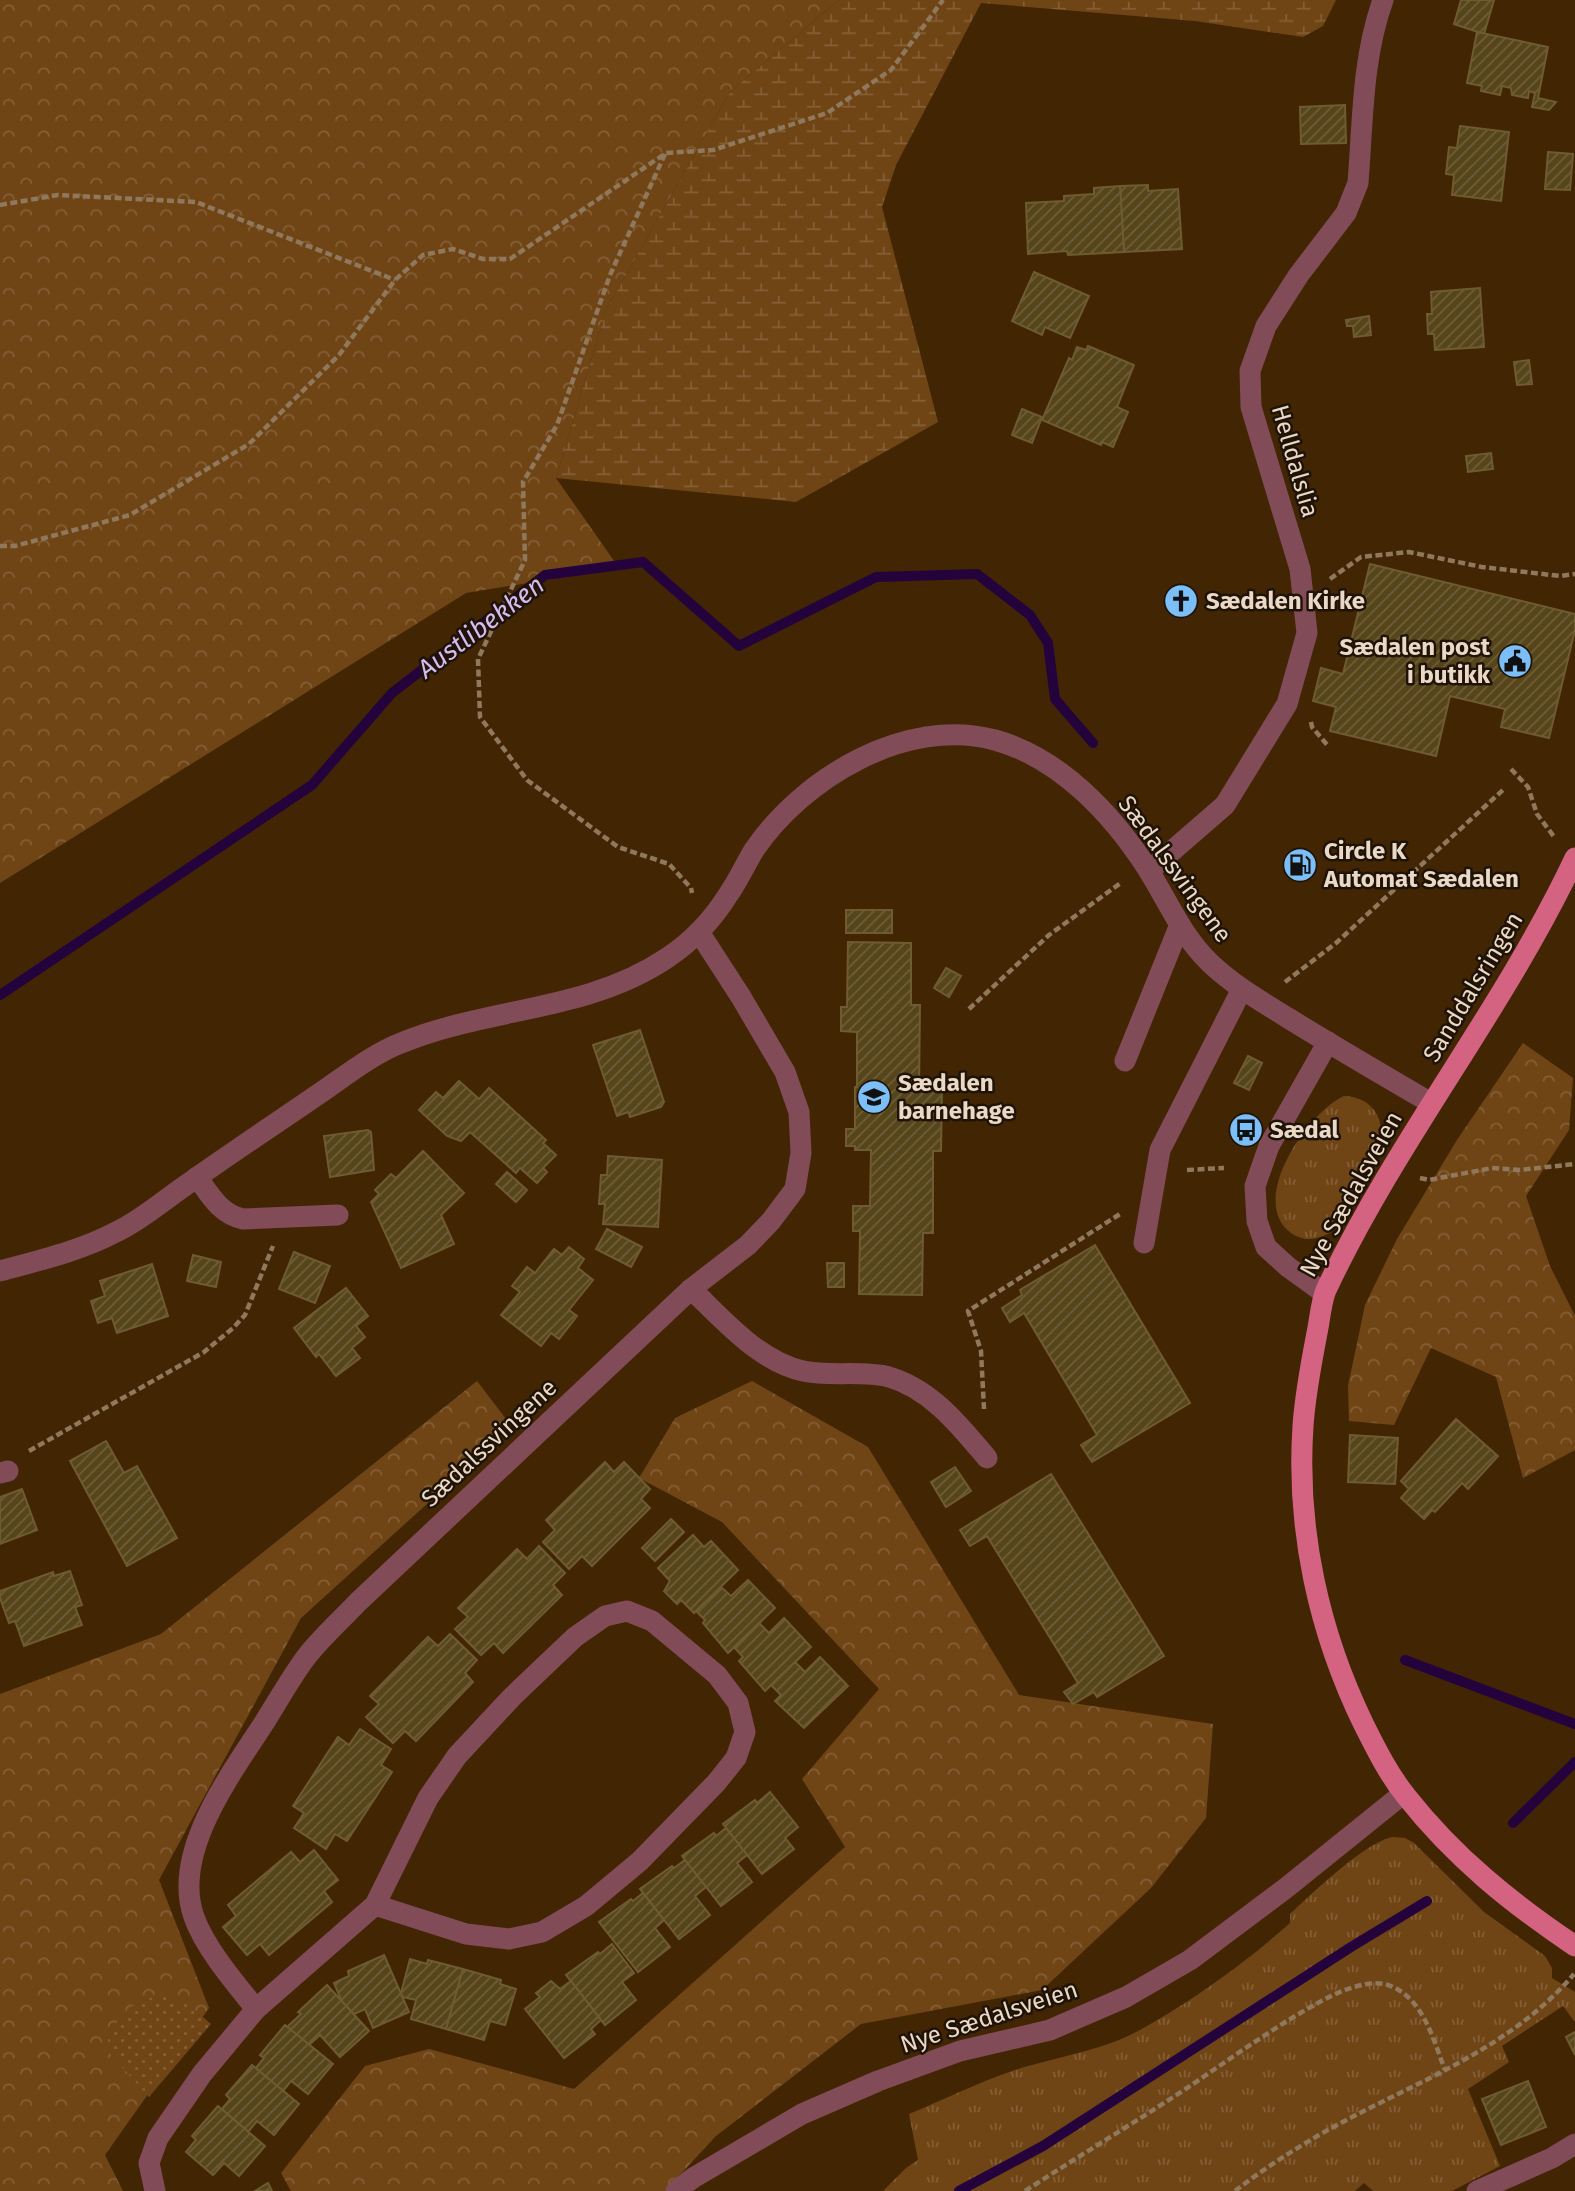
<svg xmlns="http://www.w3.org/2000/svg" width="1575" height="2191" font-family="'Fira Sans',sans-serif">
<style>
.grass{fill:url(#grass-tufts)}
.forest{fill:url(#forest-crowns)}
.wetland{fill:url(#wetland-marsh)}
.park{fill:url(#park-dots)}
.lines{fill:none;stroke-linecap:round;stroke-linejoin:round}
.stream{stroke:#24033c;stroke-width:10}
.building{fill:url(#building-hatch);stroke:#6e5b32;stroke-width:2}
.path{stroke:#90785d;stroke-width:4.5;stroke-dasharray:7 3.5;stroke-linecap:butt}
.minor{stroke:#824b58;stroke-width:21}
.major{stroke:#d36381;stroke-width:21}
.labels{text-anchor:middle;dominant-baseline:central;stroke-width:5;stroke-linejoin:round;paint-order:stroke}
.street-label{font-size:24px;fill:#ebd9c7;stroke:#1f1306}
.poi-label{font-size:24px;font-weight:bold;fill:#ebd9c7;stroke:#1f1306;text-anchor:start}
.water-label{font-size:26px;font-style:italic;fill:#d4bbf1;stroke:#1f1306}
</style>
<defs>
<pattern id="grass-tufts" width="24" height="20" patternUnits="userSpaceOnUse" patternTransform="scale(1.75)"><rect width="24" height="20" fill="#6f4516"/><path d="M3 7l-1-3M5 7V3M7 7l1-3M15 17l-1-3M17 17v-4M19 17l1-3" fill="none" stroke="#845f36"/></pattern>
<pattern id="forest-crowns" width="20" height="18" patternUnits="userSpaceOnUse" patternTransform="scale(1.75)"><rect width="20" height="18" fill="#6f4516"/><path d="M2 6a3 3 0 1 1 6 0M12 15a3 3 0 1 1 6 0" fill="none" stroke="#845f36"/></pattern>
<pattern id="wetland-marsh" width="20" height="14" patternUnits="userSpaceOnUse" patternTransform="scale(1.75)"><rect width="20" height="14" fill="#6f4516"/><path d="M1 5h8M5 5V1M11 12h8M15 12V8" fill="none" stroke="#845f36"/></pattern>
<pattern id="park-dots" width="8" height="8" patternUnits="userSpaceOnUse" patternTransform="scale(1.75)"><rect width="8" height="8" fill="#6f4516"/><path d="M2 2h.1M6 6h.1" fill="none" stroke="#845f36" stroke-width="1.8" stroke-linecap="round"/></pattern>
<pattern id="building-hatch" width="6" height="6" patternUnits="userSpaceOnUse" patternTransform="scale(1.75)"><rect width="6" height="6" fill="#56441a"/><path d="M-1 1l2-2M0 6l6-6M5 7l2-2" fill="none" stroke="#6e5e3a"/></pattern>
</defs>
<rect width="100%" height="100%" fill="#422603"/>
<g class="grass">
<path d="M1344 1096C1374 1097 1388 1122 1378 1150 1375 1158 1369 1167 1365 1174 1354 1193 1343 1213 1332 1232 1318 1239 1305 1243 1291 1233 1247 1201 1308 1112 1344 1096Z"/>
<path d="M1393 1837 1405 1838 1414 1843 1484 1912 1545 1956 1552 1968V1978L1575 1992V2022L1563 2006 1502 2046 1509 2062 1468 2089 1500 2166 1452 2191H1373L1364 2183 1355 2191H883L906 2168 918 2160 909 2114C943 2100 977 2083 1012 2071 1054 2057 1099 2052 1138 2031 1188 2004 1248 1961 1290 1923V1914C1312 1894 1366 1841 1393 1837Z"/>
</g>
<g class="forest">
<path d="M0 0H839L730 92 606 310 556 478 619 568 466 593 0 883Z"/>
<path d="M1523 1043 1573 1078 1569 1130 1526 1196 1550 1266 1575 1316V1450L1523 1478 1496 1377 1431 1348 1394 1425 1349 1421 1348 1386 1365 1305 1397 1239 1457 1140Z"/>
<path d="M477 1381 512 1427 301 1618 159 1880 209 2008 105 2155 123 2191H0V1694L161 1634Z"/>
<path d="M752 1381 868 1447 1019 1695 1213 1724 1206 1818 1151 1888 1042 1990 861 2024 716 2136 665 2191H291L281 2173 365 2066 429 2049 574 2089 845 1847 802 1779 879 1689 722 1522 639 1478 675 1418Z"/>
</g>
<path class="wetland" d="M839 0H1336L1323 26 1303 37 1195 21 981 3 896 165 882 207 938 422 796 502 556 478 606 310 730 92Z"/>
<path class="park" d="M165 1997 189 2005 211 2024 149 2097 107 2050 109 2032 129 2008 149 1998Z"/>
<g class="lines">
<g class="stream">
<path d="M0 995 312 785 392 693 545 575 643 562 739 646 876 577 977 574 1030 615 1048 643 1055 699 1093 743"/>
<path d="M1405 1660 1575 1724"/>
<path d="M1513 1823 1575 1762"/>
<path d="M959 2191 1043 2146 1351 1947 1427 1901"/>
</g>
</g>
<g class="building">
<path d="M1461 0H1494L1484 34 1454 24Z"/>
<path d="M1477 32 1548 47 1538 98 1556 102 1549 110 1532 107 1535 93 1529 91 1528 98 1512 95 1511 88 1502 86 1500 95 1481 91 1482 86 1467 83Z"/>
<path d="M1345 105 1346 143 1301 144 1300 107Z"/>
<path d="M1460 126 1509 132 1501 201 1452 195 1454 175 1446 174 1449 147 1457 148Z"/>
<path d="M1548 152 1573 154 1570 190 1545 189Z"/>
<path d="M1148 185V191L1178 189 1182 249 1124 252 1120 186Z"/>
<path d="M1120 186 1124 252 1068 255 1067 251 1028 254 1026 203 1064 201V196L1094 194V188Z"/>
<path d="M1034 272 1089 296 1070 338 1045 327 1042 335 1012 321Z"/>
<path d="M1480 288 1484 347 1435 350 1434 334H1428L1427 314H1432L1431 292Z"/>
<path d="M1369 316 1371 335 1354 337 1353 326H1347L1346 320Z"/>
<path d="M1088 346 1134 365 1117 407 1128 412 1113 447 1102 442 1101 445 1042 420 1069 358 1072 360 1077 347 1086 350Z"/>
<path d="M1529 360 1532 384 1517 385 1514 362Z"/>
<path d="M1022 409 1042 417 1032 443 1012 435Z"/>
<path d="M1491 453 1493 469 1468 472 1466 456Z"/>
<path d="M1370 564 1575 614V630L1549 738 1501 727 1505 709 1450 696 1436 756 1330 731 1336 707 1313 701 1321 668 1343 674Z"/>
<rect x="846" y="910" width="46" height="23"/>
<path d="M848 942 911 943V1005H920L919 1087H942L941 1151H933V1233H923L922 1295 859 1294 860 1231H853V1206H870L871 1150H855V1146H846V1129H855V1087H857V1032L841 1031V1007H847Z"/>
<path d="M946 968 961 976 949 997 934 988Z"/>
<path d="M640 1030 664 1102 661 1107 630 1117 628 1112 617 1116 593 1045Z"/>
<path d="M1248 1056 1262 1063 1249 1090 1234 1083Z"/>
<path d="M459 1081 479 1099 489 1088 546 1140 543 1143 556 1155 543 1168 547 1172 537 1183 520 1168 516 1173 470 1132 461 1141 447 1136 419 1110 436 1092 443 1098Z"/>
<path d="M368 1130 371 1132 374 1170 330 1177 324 1136Z"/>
<path d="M423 1151 464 1193 441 1215 454 1244 401 1268 371 1202 379 1194 375 1190 391 1174 396 1178Z"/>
<path d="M608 1156 662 1160 658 1227 603 1224 605 1204H599L601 1175H607Z"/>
<path d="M507 1172 527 1190 516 1202 496 1184Z"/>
<path d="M607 1229 642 1247 631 1267 596 1249Z"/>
<path d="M1095 1245 1190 1403 1092 1462 1081 1445 1097 1435 1024 1313 1010 1322 1002 1308 1022 1295 1020 1290Z"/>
<path d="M569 1247 584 1259 578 1268 593 1280 569 1310 577 1316 559 1339 551 1333 541 1346 501 1315 520 1292 512 1286 527 1267 535 1273 554 1249 562 1255Z"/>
<path d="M294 1252 330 1266 315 1303 279 1289Z"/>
<path d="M193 1255 221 1262 216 1287 187 1281Z"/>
<path d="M827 1263H844V1287H828Z"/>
<path d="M152 1264 168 1316 117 1333 112 1318 98 1323 91 1301 105 1296 100 1281Z"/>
<path d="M346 1288 368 1316 356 1326 365 1337 352 1348 360 1358 336 1376 319 1354 316 1357 294 1328Z"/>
<path d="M1456 1419 1498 1456 1468 1489 1462 1483 1435 1512 1432 1510 1424 1519 1401 1498 1409 1489 1401 1481Z"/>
<path d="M1350 1435 1398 1438 1395 1484 1348 1482Z"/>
<path d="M106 1441 124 1473 137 1466 177 1538 127 1566 70 1461Z"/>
<path d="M605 1462 614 1472 624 1462 650 1489 641 1499 650 1508 592 1566 582 1556 569 1569 543 1542 555 1530 546 1520Z"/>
<path d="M955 1467 971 1491 946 1507 931 1482Z"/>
<path d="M1051 1474 1164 1656 1097 1697 1094 1692 1073 1704 1064 1692 1078 1683 987 1536 970 1546 960 1530Z"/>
<path d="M22 1489 37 1530 0 1544V1497Z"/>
<path d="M671 1519 684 1532 655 1561 642 1548Z"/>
<path d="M693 1535 704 1547 711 1541 738 1570 694 1613 681 1600 677 1604 664 1591 670 1581 658 1568Z"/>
<path d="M539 1546 565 1573 553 1585 562 1595 503 1653 494 1643 481 1655 455 1629 468 1617 458 1608 517 1549 527 1559Z"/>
<path d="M70 1571 82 1605 75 1607 82 1625 24 1646 15 1621 9 1623 0 1598V1591L53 1572 54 1576Z"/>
<path d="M748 1580 775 1608 728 1653 703 1623 705 1620 696 1611 721 1587 731 1596Z"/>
<path d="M784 1618 811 1647 765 1691 739 1661 743 1657 734 1647 759 1623 769 1633Z"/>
<path d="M450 1634 477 1660 465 1673 473 1682 416 1741 405 1731 393 1743 366 1717 379 1704 370 1696 428 1637 438 1646Z"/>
<path d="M820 1657 848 1686 804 1728 775 1701 781 1695 771 1685 795 1662 805 1672Z"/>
<path d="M360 1729 391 1749 381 1765 392 1772 347 1841 335 1834 326 1849 294 1828 304 1813 293 1806 338 1737 349 1745Z"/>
<path d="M770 1792 798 1827 785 1838 794 1849 762 1874 723 1824 755 1800 757 1803Z"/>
<path d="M726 1828 747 1855 737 1863 752 1882 721 1906 682 1856 714 1833 716 1836Z"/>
<path d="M314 1850 338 1880 324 1891 332 1902 269 1955 260 1944 247 1955 223 1927 236 1916 228 1905 291 1852 300 1862Z"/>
<path d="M685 1860 706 1887 695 1896 710 1915 679 1939 640 1889 672 1866 674 1868Z"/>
<path d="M643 1893 664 1920 655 1928 670 1947 638 1972 599 1922 631 1899 633 1901Z"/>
<path d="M612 1944 634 1973 622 1982 636 2000 605 2025 566 1975 598 1952 600 1954Z"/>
<path d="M384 1955 409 2012 373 2028 365 2009 354 2014 342 2002 334 1983 349 1976 348 1971Z"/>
<path d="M410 1959 427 1964 428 1960 463 1969 446 2029 411 2019 416 2000 402 1997 401 1993Z"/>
<path d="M463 1969 501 1980 500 1984 516 1989 505 2025 490 2021 484 2040 446 2029Z"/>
<path d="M551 1981 560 1989 571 1981 601 2020 591 2029 595 2034 564 2058 525 2009 540 1997 536 1993Z"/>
<path d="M327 1985 369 2031 340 2057 320 2035 309 2045 287 2027 301 2014 298 2012Z"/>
<path d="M285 2025 333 2064 308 2094 291 2081 283 2091 255 2069 264 2058 260 2055Z"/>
<path d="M1575 2032V2055L1566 2037Z"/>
<path d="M252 2065 299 2104 274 2135 257 2121 248 2132 222 2109 230 2099 226 2095Z"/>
<path d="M1528 2081 1546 2127 1501 2145 1482 2099Z"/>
<path d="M218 2106 265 2146 239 2176 224 2163 213 2175 186 2152 196 2140 192 2136Z"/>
<path d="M268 2183 272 2191H255Z"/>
</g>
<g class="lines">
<g class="path">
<path d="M665 154 610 275 557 425 523 482 525 560 478 659 480 717 527 780 618 847 669 864 691 888 692 893"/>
<path d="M0 205 58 195 196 202 395 280"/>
<path d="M0 546H15L130 515 249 444 339 355 395 280 423 255 453 249 483 259H510L666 153 713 150 827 113 891 70 943 0"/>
<path d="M1330 579 1361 557 1409 552 1482 567 1560 576 1575 574"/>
<path d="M1311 722 1312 727 1329 747"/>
<path d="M1511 769 1528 787 1537 814 1555 838"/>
<path d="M1285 982 1336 943 1504 789"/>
<path d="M969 1009 1049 935 1122 882"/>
<path d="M1187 1170 1224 1168"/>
<path d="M1420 1178 1429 1180 1492 1168 1520 1170 1575 1164"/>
<path d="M984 1409 981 1351 968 1311 1120 1214"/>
<path d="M29 1451 204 1352 233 1328 245 1315 273 1246"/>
<path d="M1025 2191C1079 2156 1134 2123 1187 2088 1233 2057 1278 2024 1327 1998 1343 1990 1370 1979 1388 1985 1423 1997 1433 2039 1445 2070"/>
<path d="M1235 2191C1262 2170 1290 2152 1319 2135 1406 2085 1507 2053 1574 1974"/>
</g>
<g class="minor">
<path d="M1149 871 1225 805 1287 704 1307 633 1300 569 1251 407 1250 371 1266 326 1298 276 1346 213 1358 183C1363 120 1362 59 1383 0"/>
<path d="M1125 1061 1179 927"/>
<path d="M197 1177C210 1195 220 1214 243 1219L338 1215"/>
<path d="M1144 1243 1160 1150 1242 989"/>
<path d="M0 1271C40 1260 80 1251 116 1232 142 1220 165 1199 189 1183 234 1151 281 1120 326 1089 349 1073 375 1053 401 1043 488 1007 587 1012 667 958 691 942 713 919 728 895 738 881 745 865 754 850 803 778 906 716 995 740 1060 758 1112 814 1147 868 1168 901 1181 935 1210 963 1233 985 1261 1001 1288 1018 1335 1047 1383 1075 1431 1103"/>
<path d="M691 1289C723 1319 758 1361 803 1371 830 1377 862 1370 889 1377 931 1389 960 1426 987 1458"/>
<path d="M1324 1293 1288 1267 1266 1247 1257 1221 1255 1186 1269 1146 1328 1042"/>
<path d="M0 1473 8 1471"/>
<path d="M256 2009C235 1983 205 1948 194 1917 171 1853 231 1774 264 1723 278 1701 291 1677 307 1656 322 1637 341 1620 358 1602L691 1289 748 1245 771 1221 795 1189 801 1153 799 1112 785 1072 741 997 699 932"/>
<path d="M155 2191 149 2163 158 2138 202 2074 256 2009 375 1905 428 1798 457 1756 512 1697 575 1637 605 1616 627 1611 652 1621 717 1675 738 1703 745 1732 736 1758 716 1783 640 1861 586 1906 542 1932 509 1939 466 1934 375 1905"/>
<path d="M676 2191 693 2178 802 2114 878 2081 960 2051 1050 2030 1126 1997 1190 1960 1286 1888 1404 1793"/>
<path d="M1477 2191 1552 2158 1575 2144"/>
</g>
<path class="major" d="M1575 858C1504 1009 1397 1139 1326 1290 1321 1302 1320 1319 1317 1333 1311 1364 1305 1395 1303 1426 1296 1530 1319 1633 1364 1725 1376 1749 1389 1775 1406 1796 1454 1857 1511 1903 1575 1946"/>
</g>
<defs>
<g id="church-disc" transform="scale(1.75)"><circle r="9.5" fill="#7bbef8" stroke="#1f1306"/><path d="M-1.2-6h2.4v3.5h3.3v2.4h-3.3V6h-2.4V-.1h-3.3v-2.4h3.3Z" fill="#111"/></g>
<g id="civic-disc" transform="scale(1.75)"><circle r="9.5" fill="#7bbef8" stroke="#1f1306"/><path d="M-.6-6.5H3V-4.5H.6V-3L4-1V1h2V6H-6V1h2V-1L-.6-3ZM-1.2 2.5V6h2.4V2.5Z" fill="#111"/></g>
<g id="fuel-disc" transform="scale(1.75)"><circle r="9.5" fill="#7bbef8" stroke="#1f1306"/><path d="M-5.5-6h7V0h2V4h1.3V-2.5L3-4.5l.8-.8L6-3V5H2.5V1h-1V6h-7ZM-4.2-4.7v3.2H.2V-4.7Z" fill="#111"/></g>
<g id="school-disc" transform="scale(1.75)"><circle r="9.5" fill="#7bbef8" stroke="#1f1306"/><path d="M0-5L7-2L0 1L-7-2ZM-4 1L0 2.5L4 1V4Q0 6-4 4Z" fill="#111"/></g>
<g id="bus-disc" transform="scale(1.75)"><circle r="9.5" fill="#7bbef8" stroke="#1f1306"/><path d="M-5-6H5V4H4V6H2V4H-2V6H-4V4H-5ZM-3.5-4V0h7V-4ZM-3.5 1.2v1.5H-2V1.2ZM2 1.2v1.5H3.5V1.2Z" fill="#111"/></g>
</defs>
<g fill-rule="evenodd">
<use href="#church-disc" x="1181" y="601"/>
<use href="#civic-disc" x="1515" y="661"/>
<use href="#fuel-disc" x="1300" y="865"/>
<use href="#school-disc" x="874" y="1097"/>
<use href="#bus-disc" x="1246" y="1130"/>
</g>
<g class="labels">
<g class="street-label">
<text transform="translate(1295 461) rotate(74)">Helldalslia</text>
<text transform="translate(1175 869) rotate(54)">Sædalssvingene</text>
<text transform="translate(1473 987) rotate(-59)">Sanddalsringen</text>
<text transform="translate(1351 1194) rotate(-61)">Nye Sædalsveien</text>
<text transform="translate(489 1443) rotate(-43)">Sædalssvingene</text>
<text transform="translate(989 2017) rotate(-18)">Nye Sædalsveien</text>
</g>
<g class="poi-label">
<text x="1206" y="601">Sædalen Kirke</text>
<text x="1490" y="647" text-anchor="end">Sædalen post<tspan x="1490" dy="28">i butikk</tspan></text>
<text x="1324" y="851">Circle K<tspan x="1324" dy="28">Automat Sædalen</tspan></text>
<text x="898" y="1083">Sædalen<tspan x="898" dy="28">barnehage</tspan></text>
<text x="1270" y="1130">Sædal</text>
</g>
<g class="water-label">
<text transform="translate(481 627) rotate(-37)">Austlibekken</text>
</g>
</g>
</svg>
